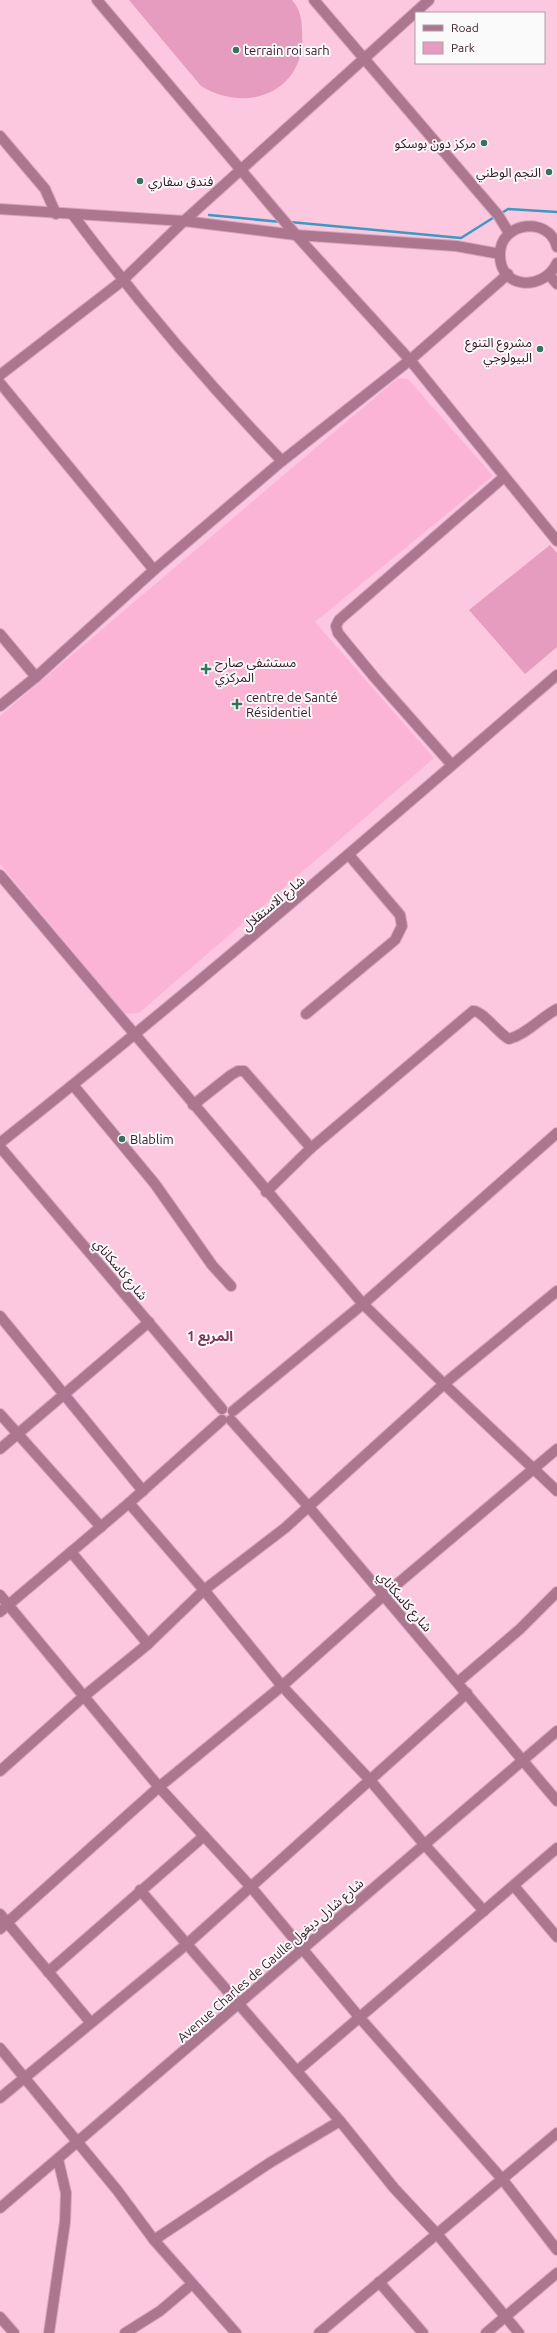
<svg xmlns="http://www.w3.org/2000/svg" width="557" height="2333" font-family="Ubuntu,'Noto Sans Arabic',sans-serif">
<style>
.built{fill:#fcb4d4}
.green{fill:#e69cbe}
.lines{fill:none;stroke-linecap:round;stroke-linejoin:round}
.stream{stroke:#3e99c2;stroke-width:2.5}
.minor-casing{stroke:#d4a5bb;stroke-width:12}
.minor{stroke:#ab768e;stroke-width:10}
.poi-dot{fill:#357360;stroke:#fafafa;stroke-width:1.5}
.labels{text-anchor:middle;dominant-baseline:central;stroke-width:4;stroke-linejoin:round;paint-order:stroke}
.poi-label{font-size:13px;fill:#381929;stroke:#fafafa;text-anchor:start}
.street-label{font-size:13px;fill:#381929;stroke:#fafafa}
.neighbourhood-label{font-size:14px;font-weight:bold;fill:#7d375b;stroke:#fafafa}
</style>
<rect width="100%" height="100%" fill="#fbc8df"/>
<path class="built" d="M398 378 408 379 493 476 315 622 434 758 139 1013 125 1014 0 864V716Z"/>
<g class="green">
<path d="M129 0H292C300 9 302 20 302 31 307 91 248 115 201 86Z"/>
<path d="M550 545 557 553V647L525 674 469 610Z"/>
</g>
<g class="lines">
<g class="stream">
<path d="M500 214 508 209 557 212"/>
<path d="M209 215 281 222"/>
<path d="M290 222 461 238 496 216"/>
</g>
<g class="minor-casing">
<g id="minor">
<path d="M97 0 296 235 410 360 557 541"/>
<path d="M314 0 498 215 509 233"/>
<path d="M0 136 45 189 56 214"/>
<path d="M0 209 184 221 296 235 456 246 500 254"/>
<path d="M73 215C138 302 207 383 282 461"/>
<path d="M557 247C549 215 500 222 500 254 499 289 543 292 557 263"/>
<path d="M549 275 557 284"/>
<path d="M0 375 122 281 184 221 429 0"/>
<path d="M0 383 154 570"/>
<path d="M0 634 36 677"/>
<path d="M0 706 36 677 154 570 282 461 410 360 508 274"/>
<path d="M452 765 375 678 338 633 336 626 339 620 504 477"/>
<path d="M0 875 363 1304 444 1384 557 1491"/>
<path d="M306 1014 395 940 402 926 400 915 349 855"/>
<path d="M73 1085 155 1184 212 1265 231 1286"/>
<path d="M193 1105 231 1075 238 1071H244L311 1148"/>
<path d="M0 1143C191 992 373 833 557 675"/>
<path d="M0 1147 222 1409"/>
<path d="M266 1192 311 1148 473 1011C482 1010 499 1034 509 1039 527 1034 540 1018 557 1009"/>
<path d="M0 1316 143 1491"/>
<path d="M233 1411 363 1304 557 1133"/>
<path d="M0 1414 101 1527"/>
<path d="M231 1420 308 1506 557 1801"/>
<path d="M0 1449 149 1322"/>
<path d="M129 1503 204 1590 282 1686 369 1779 424 1844 484 1911"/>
<path d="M71 1552 148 1644"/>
<path d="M0 1595 159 1787 251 1887 360 2018 503 2180 557 2250"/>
<path d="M0 1612 129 1503 222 1420"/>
<path d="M458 1682 520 1629 557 1592"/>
<path d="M0 1771 83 1697 148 1644 204 1590 285 1528 444 1384 557 1291"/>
<path d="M514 1886 557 1937"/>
<path d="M140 1890 340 2121 394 2188 437 2234 519 2333"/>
<path d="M0 1914 91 2023"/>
<path d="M0 1929 159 1787 282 1686 383 1596 557 1449"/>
<path d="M48 1972 204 1836"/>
<path d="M0 2048 117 2190 154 2240 236 2333"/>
<path d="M297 2071 557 1848"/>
<path d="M0 2098 187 1944 467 1693"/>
<path d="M0 2208 557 1731"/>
<path d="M154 2240 271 2162 340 2121"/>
<path d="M379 2282 423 2333"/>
<path d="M0 2317 14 2333"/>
<path d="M49 2333 65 2222 66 2193 58 2159"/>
<path d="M125 2333 160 2311 192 2284"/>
<path d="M319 2333 557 2133"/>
<path d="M486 2333 557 2273"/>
</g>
</g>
<use href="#minor" class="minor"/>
</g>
<g class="poi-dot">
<circle cx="236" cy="50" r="4"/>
<circle cx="484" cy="143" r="4"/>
<circle cx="549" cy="172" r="4"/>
<circle cx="140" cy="181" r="4"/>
<circle cx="540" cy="349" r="4"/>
<path d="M204 663h4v4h4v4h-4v4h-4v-4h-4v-4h4z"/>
<path d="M235 698h4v4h4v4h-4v4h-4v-4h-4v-4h4z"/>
<circle cx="122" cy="1139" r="4"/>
</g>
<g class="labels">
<g class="poi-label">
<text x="244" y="50">terrain roi sarh</text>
<text x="476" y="143" text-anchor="end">مركز دون بوسكو</text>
<text x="541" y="172" text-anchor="end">النجم الوطني</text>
<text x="148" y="181">فندق سفاري</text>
<text x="532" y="342" text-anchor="end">مشروع التنوع<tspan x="532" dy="15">البيولوجي</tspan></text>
<text x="215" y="662">مستشفى صارح<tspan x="215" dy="15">المركزي</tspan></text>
<text x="246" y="697">centre de Santé<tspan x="246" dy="15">Résidentiel</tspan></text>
<text x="130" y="1139">Blablim</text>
</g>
<g class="street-label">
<text transform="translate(273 903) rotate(-40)">شارع الاستقلال</text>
<text transform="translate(121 1269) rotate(50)">شارع كاسكاناي</text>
<text transform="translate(405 1601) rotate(49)">شارع كاسكاناي</text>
<text transform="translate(270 1960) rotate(-41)">Avenue Charles de Gaulle شارع شارل ديغول</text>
</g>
<g class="neighbourhood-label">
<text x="210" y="1336">المربع 1</text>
</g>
</g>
<rect x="415" y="12" width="130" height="52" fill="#fafafa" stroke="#aca0a6"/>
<rect x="423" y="25" width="20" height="6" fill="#ab768e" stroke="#aca0a6"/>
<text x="451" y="32" font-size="12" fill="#381929">Road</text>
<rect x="423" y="42" width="20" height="12" fill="#e69cbe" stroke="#aca0a6"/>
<text x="451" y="52" font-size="12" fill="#381929">Park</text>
</svg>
